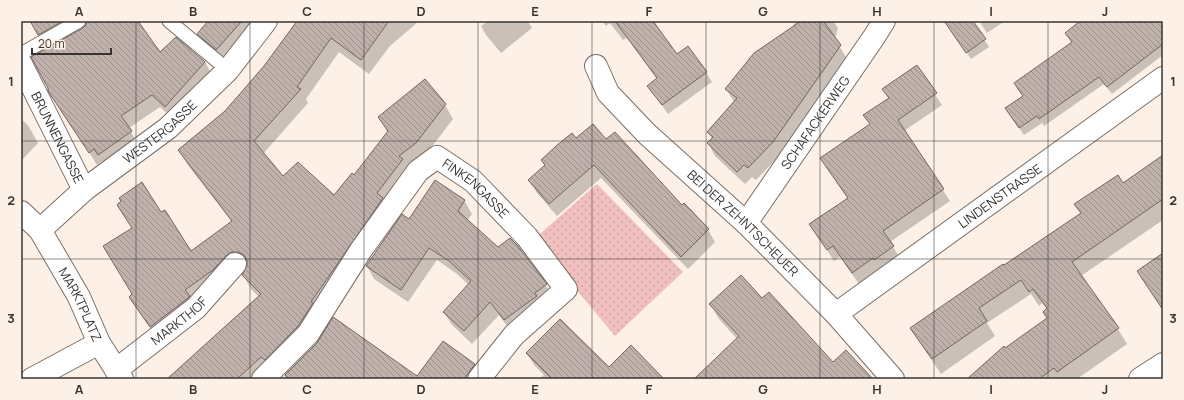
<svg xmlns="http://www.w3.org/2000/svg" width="1184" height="400" font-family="Manrope,sans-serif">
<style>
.park{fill:url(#park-dots)}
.shadow{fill:#0003}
.building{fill:url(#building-back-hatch);stroke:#756762}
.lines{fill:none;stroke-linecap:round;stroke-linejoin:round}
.lane-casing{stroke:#7a6f66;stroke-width:15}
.street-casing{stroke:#7a6f66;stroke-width:24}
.secondary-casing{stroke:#7a6f66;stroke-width:24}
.lane{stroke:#fff;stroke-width:13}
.street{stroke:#fff;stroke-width:22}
.secondary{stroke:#fff;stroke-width:22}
.grid{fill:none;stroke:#393430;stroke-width:1;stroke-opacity:0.55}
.labels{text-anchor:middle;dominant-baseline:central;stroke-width:3;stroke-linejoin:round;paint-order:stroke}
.street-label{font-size:13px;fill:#393430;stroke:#fdf1e7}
.neatline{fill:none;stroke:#393430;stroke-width:1.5}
.grid-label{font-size:13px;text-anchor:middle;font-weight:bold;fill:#393430}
</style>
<defs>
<pattern id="park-dots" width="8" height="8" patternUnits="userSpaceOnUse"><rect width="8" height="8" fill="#f1bfbe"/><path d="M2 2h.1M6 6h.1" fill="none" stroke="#cfa5a4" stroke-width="1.8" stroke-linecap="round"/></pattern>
<pattern id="building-back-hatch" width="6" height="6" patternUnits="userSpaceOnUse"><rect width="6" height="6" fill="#c0b1ac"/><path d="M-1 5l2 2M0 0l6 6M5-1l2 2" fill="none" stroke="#9d918c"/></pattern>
</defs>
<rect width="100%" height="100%" fill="#fdf1e7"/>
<path class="park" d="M597 184 683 272 615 336 534 239Z"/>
<g class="shadow">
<path d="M31 21H136L160 53 205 62 212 75 173 119 160 107 129 128 138 145 106 167 102 161 97 165 51 92 86 26H83L46 47Z"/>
<path d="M210 21H255L223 61 205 45 198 34Z"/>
<path d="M299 21H419L389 47 369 74 339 52 306 99 308 103 263 154 283 177 335 197 354 176 388 133 379 118 445 105 453 119 424 157 267 379H168L259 297 251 289 243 275 248 267 246 265 239 266 159 340 138 311 130 297 133 295 161 213 191 252 232 222 187 164 179 150 225 112 265 67Z"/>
<path d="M488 21H528L532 28 501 53 486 35 481 26Z"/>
<path d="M602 21H651L677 55 706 72 712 82 668 114 649 86 657 79 627 38 623 40 610 23 606 26Z"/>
<path d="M798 21H833L838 28 835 39 847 59 780 155 756 180 752 177 745 184 715 156 708 143 712 139 708 132 735 103 726 89 794 27 793 25Z"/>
<path d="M959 21H972L989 47 971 59 954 34Z"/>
<path d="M979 21H1005L987 33Z"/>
<path d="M1082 21H1163V55L1112 94 1104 84 1044 126 1042 123 1024 135 1011 116 1024 97 1073 43 1066 33Z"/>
<path d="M916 66 942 105 904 131 950 201 890 242 900 258 880 269 859 284 840 257 834 261 811 225 848 199 828 170 870 125 865 116 889 99 884 89Z"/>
<path d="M21 119 28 125 38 143 21 161Z"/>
<path d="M576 140 606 141 708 230 715 242 688 269 601 178 557 216 537 193 530 180 545 166 542 160Z"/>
<path d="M1163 156V220L1081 276 1118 329 1127 344 1077 379H968L1005 349 1048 319 1047 310 1042 303 1039 306 1031 294 987 323 995 336 941 374 920 343 911 329 1081 214 1076 205 1122 184Z"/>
<path d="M464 200 472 214 467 221 498 248 546 285 553 298 512 333 499 315 472 344 452 325 444 312 469 285 457 274 437 260 408 302 374 279 367 266 409 221Z"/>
<path d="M1163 254V310L1138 271Z"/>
<path d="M762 300 833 363 870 379H695L737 339 719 319 711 305Z"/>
<path d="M318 343 417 378 474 365 482 378 282 379Z"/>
<path d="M527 353 593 379H539L544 375 534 365Z"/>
</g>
<g class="building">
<path d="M30 21H63L38 35Z"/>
<path d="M87 21H138L160 52 176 37 205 62 165 107 152 95 121 116 132 131 98 155 94 149 89 153 48 91V88L31 57 83 28 86 25Z"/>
<path d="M208 21H242L216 50 197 34Z"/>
<path d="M297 21H389L361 60 331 38 297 87 301 89 254 141 283 176 298 162 334 195 352 173 354 175 388 131 378 117 425 79 446 104 416 143 399 156 403 159 377 193 383 198 311 302 313 303 298 326 265 360 261 357 237 379H167L261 294 242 275 247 266V260L244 255 238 252H231L226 256 213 270 185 290 190 296 187 299 150 327 129 297 132 294 103 246 132 228 117 205 121 201 119 198 142 182 161 212 165 210 191 251 232 221 178 150 225 111 264 66Z"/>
<path d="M615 21H653L677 54 688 46 707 72 662 105 647 86 657 78Z"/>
<path d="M801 21H823L841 45 773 142 748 168 744 165 737 172 707 143 713 137 707 132 737 98 725 89 754 53Z"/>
<path d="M944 21H973L986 39 966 53Z"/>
<path d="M1080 21H1163V44L1107 87 1099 77 1039 119 1037 116 1019 128 1005 108 1023 96 1014 83 1072 42 1065 33Z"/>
<path d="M917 65 937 93 898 120 944 189 883 231 894 246 874 260 873 258 852 273 833 246 827 250 809 224 848 198 820 158 870 124 863 115 889 98 882 89Z"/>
<path d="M593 124 606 139 615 132 682 205 684 203 709 229 681 257 594 165 549 204 528 180 545 165 541 160 556 146 572 133 576 138Z"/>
<path d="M1163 155V199L1072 262 1119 328 1057 372 1054 368 1039 379H967L1004 346 1005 348 1047 318 1043 312 1047 308 1033 289 1029 292 1021 280 979 308 987 321 932 359 910 328 1003 264 1004 265 1081 213 1074 204 1118 175 1123 183Z"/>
<path d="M435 180 465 200 458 211 498 247 510 238 517 245 547 284 535 293 537 296 504 320 490 302 464 331 443 312 471 281 449 261 429 248 401 290 366 266 402 214 409 219Z"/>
<path d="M1163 253V310L1137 271Z"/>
<path d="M741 275 762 298 769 292 833 362 846 350 873 379H694L739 336 709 304Z"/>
<path d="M333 317 417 376 443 341 475 364 464 379H290L285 375 317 343Z"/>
<path d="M560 319 609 367 631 345 664 379H552L526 353Z"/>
</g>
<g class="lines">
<g class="lane-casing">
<g id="lane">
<path d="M169 21 228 70"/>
<path d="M21 54 79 21"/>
</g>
</g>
<g class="street-casing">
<g id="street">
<path id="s1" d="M21 64 84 190"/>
<path id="s2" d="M596 66 608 93 647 134 746 223 836 314 893 379"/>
<path id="s3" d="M746 223 874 37 884 21"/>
<path id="s4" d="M40 230 84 190 168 128 228 70 266 21"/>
<path id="s5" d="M836 314 1163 78"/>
<path id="s6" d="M116 370 196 308 235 264"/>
<path id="s7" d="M263 379 308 334 361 250 418 171 437 157 473 181 527 237 566 289 514 335 479 379"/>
<path d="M1140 379 1163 364"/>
</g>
</g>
<g class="secondary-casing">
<g id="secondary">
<path id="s8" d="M21 212 40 230 79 297 99 343 122 379"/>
<path d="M32 379 99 343"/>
</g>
</g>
<use href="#lane" class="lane"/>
<use href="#street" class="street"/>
<use href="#secondary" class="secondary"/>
</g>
<path class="grid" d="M136 21V379M250 21V379M364 21V379M478 21V379M592 21V379M706 21V379M820 21V379M934 21V379M1048 21V379M21 141H1163M21 259H1163"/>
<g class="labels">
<g class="street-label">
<text stroke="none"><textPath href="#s3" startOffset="122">SCHAFACKERWEG</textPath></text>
<text stroke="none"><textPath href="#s4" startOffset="155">WESTERGASSE</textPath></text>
<text stroke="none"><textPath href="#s1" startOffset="82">BRUNNENGASSE</textPath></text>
<text stroke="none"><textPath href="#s7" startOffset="334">FINKENGASSE</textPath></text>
<text stroke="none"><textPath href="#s5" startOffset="202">LINDENSTRASSE</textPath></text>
<text stroke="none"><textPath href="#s2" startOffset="217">BEI DER ZEHNTSCHEUER</textPath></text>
<text stroke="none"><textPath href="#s8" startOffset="111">MARKTPLATZ</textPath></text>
<text stroke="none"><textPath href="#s6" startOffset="80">MARKTHOF</textPath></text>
</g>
</g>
<rect width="1184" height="400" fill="none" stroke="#fdf1e7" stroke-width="44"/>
<path d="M32 48v6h79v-6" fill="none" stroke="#393430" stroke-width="2"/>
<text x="38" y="48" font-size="12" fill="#393430" stroke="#fdf1e7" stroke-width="3" paint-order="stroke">20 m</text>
<rect x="22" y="22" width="1140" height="356" class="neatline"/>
<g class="grid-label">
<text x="79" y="16">A</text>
<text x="193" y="16">B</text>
<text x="307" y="16">C</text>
<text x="421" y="16">D</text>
<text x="535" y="16">E</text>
<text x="649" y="16">F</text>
<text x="763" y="16">G</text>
<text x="877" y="16">H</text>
<text x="991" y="16">I</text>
<text x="1105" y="16">J</text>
<text x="11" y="86">1</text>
<text x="1173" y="86">1</text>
<text x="11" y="205">2</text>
<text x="1173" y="205">2</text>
<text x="11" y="323">3</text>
<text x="1173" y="323">3</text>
<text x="79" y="394">A</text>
<text x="193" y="394">B</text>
<text x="307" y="394">C</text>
<text x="421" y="394">D</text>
<text x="535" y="394">E</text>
<text x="649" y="394">F</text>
<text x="763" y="394">G</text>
<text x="877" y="394">H</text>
<text x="991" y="394">I</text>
<text x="1105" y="394">J</text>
</g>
</svg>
